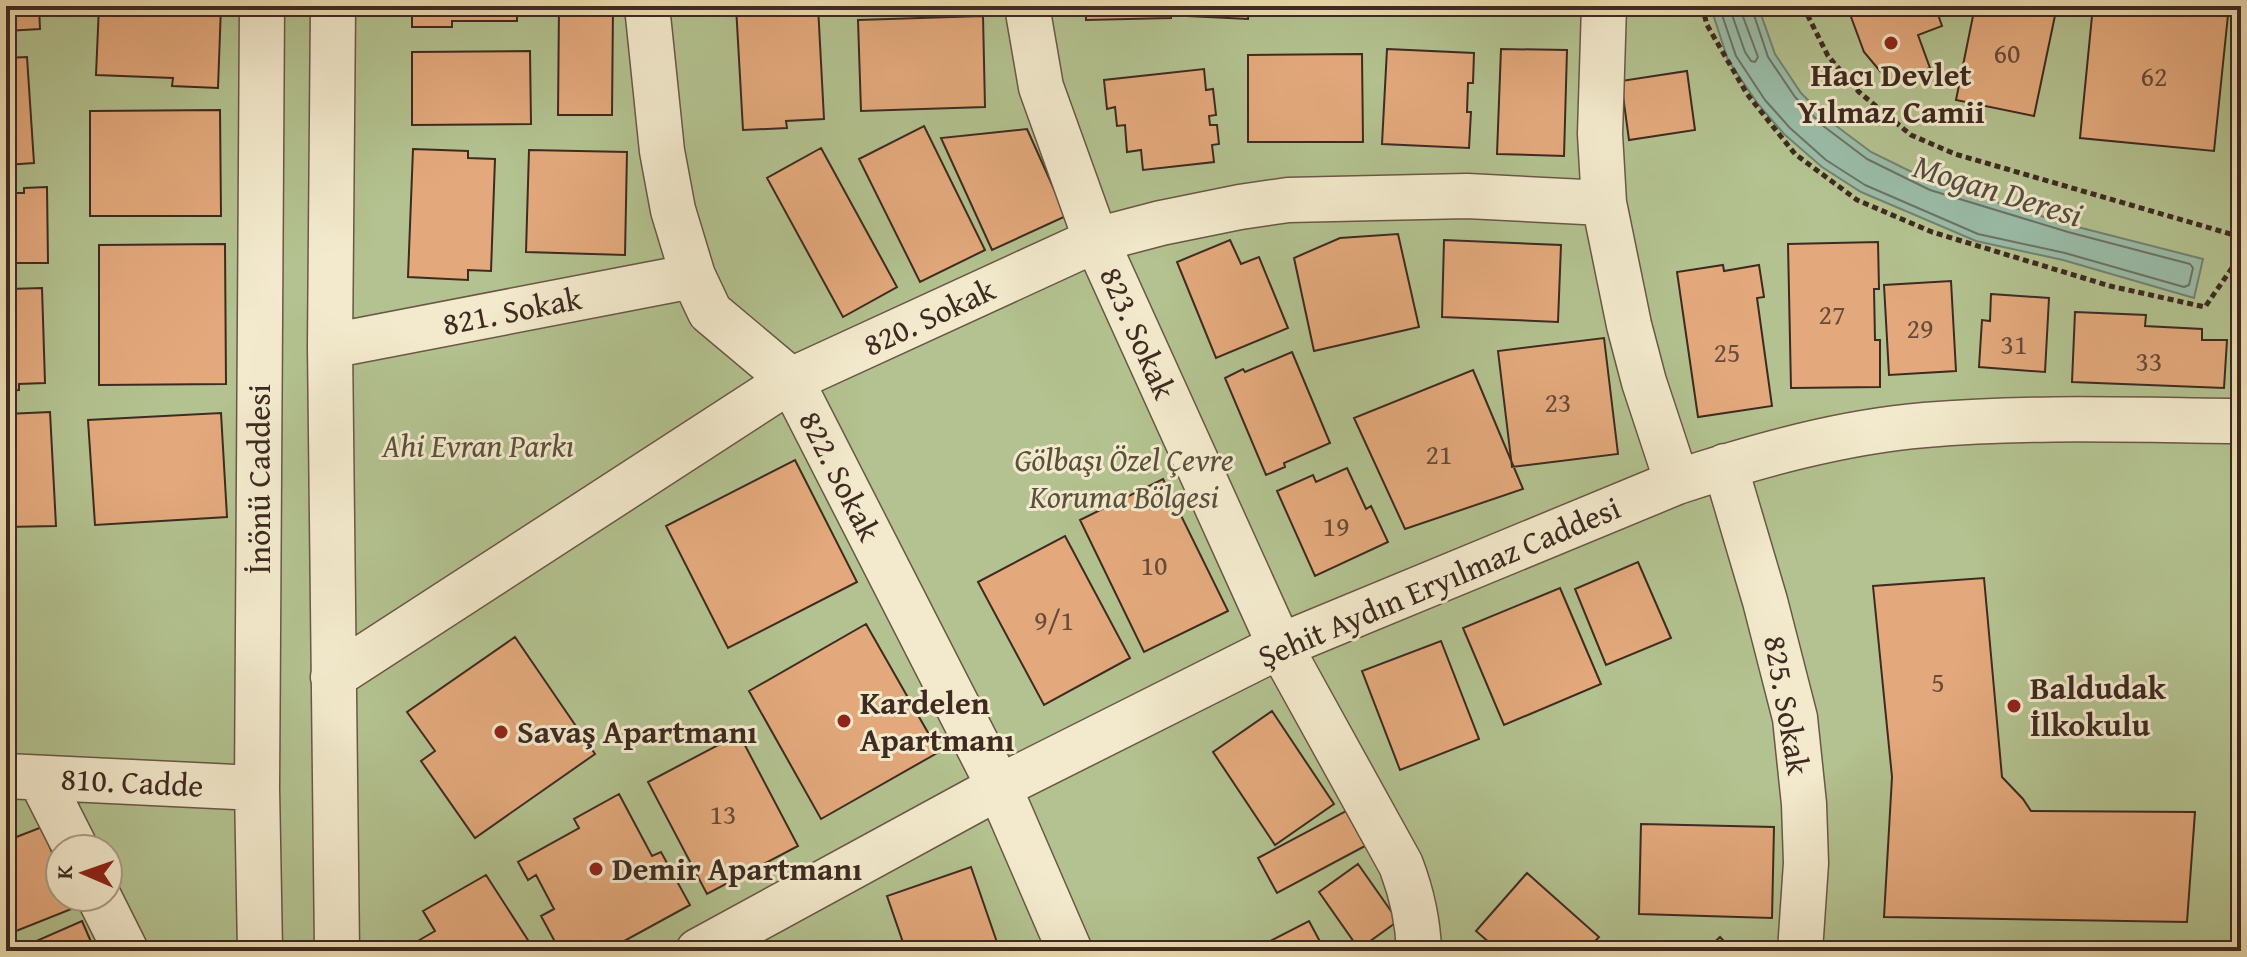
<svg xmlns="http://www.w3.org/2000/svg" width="2247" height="957" viewBox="0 0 2247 957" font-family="'Gentium Book Plus',serif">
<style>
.green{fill:#b3c290;stroke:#787658;stroke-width:2;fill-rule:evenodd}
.water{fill:#9abca8;stroke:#758272;stroke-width:2}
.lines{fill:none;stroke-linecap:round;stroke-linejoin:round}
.shore{stroke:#6c7364;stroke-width:2}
.building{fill:#e3a97c;stroke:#3e2a21;stroke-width:2}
.minor-casing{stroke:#6a5745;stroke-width:47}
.path{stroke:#3e2a21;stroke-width:5;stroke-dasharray:6 4;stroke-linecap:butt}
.minor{stroke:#f3eacd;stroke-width:44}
.poi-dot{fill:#8f2418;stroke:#f3eacd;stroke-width:3}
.labels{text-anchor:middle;stroke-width:6;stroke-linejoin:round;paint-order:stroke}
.number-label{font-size:28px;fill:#674a38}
.poi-label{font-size:32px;font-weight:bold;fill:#3e2a21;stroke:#f3eacd;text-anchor:start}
.street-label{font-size:32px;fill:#3e2a21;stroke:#f3eacd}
.park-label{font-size:32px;font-style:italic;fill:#5b503d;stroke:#f3eacd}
.water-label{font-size:34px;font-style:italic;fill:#554e43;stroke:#f3eacd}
</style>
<rect width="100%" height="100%" fill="#eddeb2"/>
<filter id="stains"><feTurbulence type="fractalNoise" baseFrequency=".0025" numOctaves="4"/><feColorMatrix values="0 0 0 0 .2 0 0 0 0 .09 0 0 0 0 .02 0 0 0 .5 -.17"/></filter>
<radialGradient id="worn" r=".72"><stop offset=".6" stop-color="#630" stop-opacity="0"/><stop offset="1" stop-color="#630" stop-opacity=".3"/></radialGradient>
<path class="green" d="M6,6H2241V951H6ZM60,849H108V897H60Z"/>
<path class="water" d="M1719,6H1758L1775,54L1801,93L1827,119L1871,152L1932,182L2070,225L2203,259L2194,298L2063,260L1976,241L1861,192L1822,167L1784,134L1758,104L1728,60L1711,8Z"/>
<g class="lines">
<path class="shore" d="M1719,6L1736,56L1765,100L1790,128L1826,160L1865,185L1978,234L2065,253L2184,287L2189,285L2193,268L2190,264L2068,232L1930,190L1867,159L1822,125L1795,97L1768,57L1751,6
M1729,6L1745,52L1751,61L1755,62L1758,57L1742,14L1741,6"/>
</g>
<path class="building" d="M6,6H39L40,29L6,31Z
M99,6H221L218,88L172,86L173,78L96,75Z
M412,6H517V21H452V27H412Z
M559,6H613L612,115H558Z
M736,6H818L824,119L786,121L787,128L743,130Z
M1086,6H1171V18L1086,20Z
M1188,6H1249L1248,19L1188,16Z
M1404,6H1487V12Z
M1847,6H1935L1942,26L1918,35L1930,68L1890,83L1864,52Z
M1975,6H2057L2034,116L1956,100Z
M2093,6H2138L2228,15L2214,151L2080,138Z
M983,16L985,107L861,111L858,20Z
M1387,49L1474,53L1473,83H1468L1467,112H1471L1469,148L1382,144Z
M1501,49L1567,50L1564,156L1497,154Z
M530,51L531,124L412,125V52Z
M1362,54L1363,142H1248V55Z
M27,57L34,163L6,165V58Z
M1204,69L1206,90L1213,89L1216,115L1209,116L1210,125H1217L1219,144L1212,145L1214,162L1143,170L1141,150L1127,152L1125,125L1117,126L1115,107L1107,109L1104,80Z
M1687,71L1695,130L1629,140L1621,81Z
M220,110L221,216H90V111Z
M924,126L985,250L920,282L859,159Z
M1027,129L1066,216L992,250L941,138Z
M821,148L897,287L843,317L767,178Z
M413,149L468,151V158L495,159L491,271L468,270V280L408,277Z
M529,150L627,152L625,255L526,252Z
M47,187L48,263H6V193H24V188Z
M1398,234L1419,327L1314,351L1294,258L1340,238Z
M1230,240L1241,264L1259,257L1288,328L1216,358L1177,262Z
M1444,240L1561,245L1558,322L1442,317Z
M1878,242L1879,289H1874L1875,340H1880V387L1791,388L1788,244Z
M225,244L226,384L99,385V245Z
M1723,265L1724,271L1759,265L1764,297L1757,298L1772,406L1698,417L1677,272Z
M1951,281L1956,371L1889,375L1884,285Z
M6,282H9V289L42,288L45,383L19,384V390L6,391Z
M1991,294L2049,298L2045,372L1979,367L1982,320L1990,321Z
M2075,312L2146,315L2145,326L2202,329V340H2227L2224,388L2072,382Z
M1604,338L1618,454L1512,467L1498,351Z
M1292,352L1330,443L1284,463L1285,467L1266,475L1225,378L1243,369L1245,372Z
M1473,370L1523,489L1405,529L1354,418Z
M50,412L56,526L6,527V414Z
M221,413L227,517L95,525L88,420Z
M795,460L857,582L728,648L666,526Z
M1347,468L1366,509L1371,506L1388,542L1315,576L1277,491L1313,475L1316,482Z
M1163,479L1228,611L1144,652L1080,520Z
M1065,536L1130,658L1044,705L978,582Z
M1638,562L1671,638L1606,665L1575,589Z
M1984,578L2002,777L2023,799L2031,811L2195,812L2187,922L1884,917L1892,777L1873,586Z
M1560,588L1601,684L1504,725L1463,628Z
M866,624L939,752L821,819L749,691Z
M515,637L595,754L475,838L421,761L435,751L407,712Z
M1441,641L1479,739L1400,770L1362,671Z
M1272,711L1334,804L1275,845L1213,752Z
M739,734L798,846L707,894L648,782Z
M619,794L652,856L661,852L690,905L606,951H560L541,916L554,909L536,875L528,880L518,862L579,828L574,819Z
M1346,811L1365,846L1277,893L1258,858Z
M1641,824L1774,827L1772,918L1639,914Z
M42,827L60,873V897H70L74,908L6,935V841Z
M1358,864L1398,921L1359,949L1319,892Z
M971,867L1000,951H906L887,896Z
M1527,873L1599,937L1586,951H1499L1476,931Z
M486,875L535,951H421L416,942L435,931L423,911Z
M82,921L95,951H37L34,942Z
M1309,921L1325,951H1251Z
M1720,937L1733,951H1705Z"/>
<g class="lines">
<g class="minor-casing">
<path id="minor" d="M333,6L330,346L337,951
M647,6L662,151L673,210L693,276L710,312L791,380L999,787L1070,951
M1027,6L1041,87L1096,240L1280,646L1401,865C1412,894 1418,920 1419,951
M1604,6L1600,134L1604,203L1629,325L1644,382L1677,482
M330,346L693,276
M1725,466L1765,601L1795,718L1804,804L1806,863L1800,951
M333,677L791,380L1096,240L1161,223L1240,207L1288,200L1467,196L1604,203
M6,776L257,788
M40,778L76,849
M99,897L126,951
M260,951L257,788L262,6
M698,951L999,787L1280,646L1677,482C1756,456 1841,432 1925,425C2030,416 2136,420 2241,421"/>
</g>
<path class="path" d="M1702,6L1707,25L1747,94L1795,154L1857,200L1932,232L2110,286L2205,307L2241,255
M1803,6L1828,56L1859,92L1911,135L1955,154L2241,237"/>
<use href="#minor" class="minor"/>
</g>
<g class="poi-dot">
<circle cx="1891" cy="43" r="8"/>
<circle cx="2014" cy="706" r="8"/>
<circle cx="844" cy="721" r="8"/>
<circle cx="501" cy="732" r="8"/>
<circle cx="596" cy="869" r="8"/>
</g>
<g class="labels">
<g class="number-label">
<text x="2007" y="63">60</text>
<text x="2154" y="86">62</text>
<text x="1832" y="324">27</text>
<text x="1920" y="338">29</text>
<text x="2014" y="354">31</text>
<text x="1727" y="362">25</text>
<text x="2149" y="371">33</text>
<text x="1558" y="412">23</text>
<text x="1439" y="464">21</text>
<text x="1336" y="536">19</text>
<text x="1154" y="575">10</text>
<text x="1054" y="630">9/1</text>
<text x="1938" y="692">5</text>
<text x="723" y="824">13</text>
</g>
<g class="poi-label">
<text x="1891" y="86" text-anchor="middle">Hacı Devlet<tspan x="1891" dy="37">Yılmaz Camii</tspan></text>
<text x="2030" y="699">Baldudak<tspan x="2030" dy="37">İlkokulu</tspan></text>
<text x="860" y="714">Kardelen<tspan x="860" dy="37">Apartmanı</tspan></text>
<text x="517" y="743">Savaş Apartmanı</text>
<text x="612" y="880">Demir Apartmanı</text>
</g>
<g class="street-label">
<text transform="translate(512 311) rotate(-11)" y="11">821. Sokak</text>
<text transform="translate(929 317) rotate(-25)" y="11">820. Sokak</text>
<text transform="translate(1138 333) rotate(66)" y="11">823. Sokak</text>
<text transform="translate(840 476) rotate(63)" y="11">822. Sokak</text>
<text transform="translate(259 479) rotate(-90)" y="11">İnönü Caddesi</text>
<text transform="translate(1439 582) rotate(-23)" y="11">Şehit Aydın Eryılmaz Caddesi</text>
<text transform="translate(1787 705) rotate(80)" y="11">825. Sokak</text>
<text transform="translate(132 782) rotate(3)" y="11">810. Cadde</text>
</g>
<g class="park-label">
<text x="478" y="457">Ahi Evran Parkı</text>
<text x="1124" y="471">Gölbaşı Özel Çevre<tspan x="1124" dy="37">Koruma Bölgesi</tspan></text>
</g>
<g class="water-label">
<text transform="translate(1998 190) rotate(17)" y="12">Mogan Deresi</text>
</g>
</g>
<rect width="2247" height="957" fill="none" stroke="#eddeb2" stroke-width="32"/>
<rect x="8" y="8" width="2231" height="941" fill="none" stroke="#3e2a21" stroke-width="4"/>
<rect x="16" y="16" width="2215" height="925" fill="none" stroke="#3e2a21" stroke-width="2"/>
<g transform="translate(84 873) rotate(272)"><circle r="38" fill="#f3eacd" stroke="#ab9d88" stroke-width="2"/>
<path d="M0-6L14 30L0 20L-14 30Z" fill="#8f2418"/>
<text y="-12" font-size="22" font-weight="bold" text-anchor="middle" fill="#3e2a21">K</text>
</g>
<rect width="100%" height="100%" filter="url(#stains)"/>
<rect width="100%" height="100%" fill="url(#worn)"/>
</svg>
